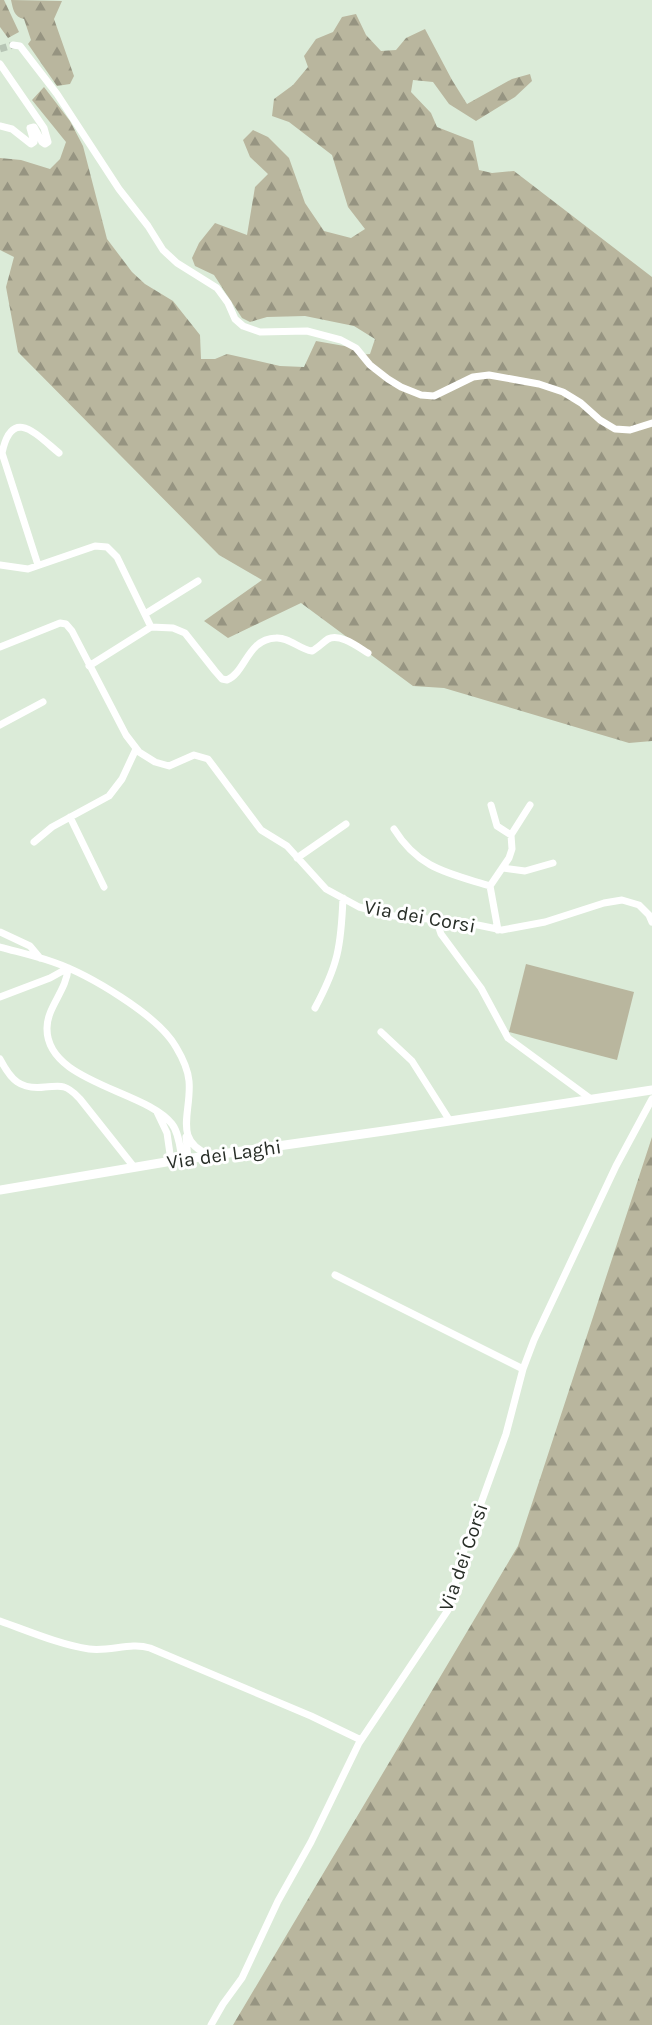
<svg xmlns="http://www.w3.org/2000/svg" width="652" height="2025" viewBox="0 0 652 2025" font-family="Karla,sans-serif">
<style>
.forest{fill:url(#forest-firs)}
.garden{fill:#b9b69e}
.lines{fill:none;stroke-linecap:round;stroke-linejoin:round}
.minor-tunnel{stroke:#b7c5b5;stroke-width:7;stroke-dasharray:7 3.5;stroke-linecap:butt}
.minor{stroke:#fff;stroke-width:7}
.secondary{stroke:#fff;stroke-width:9}
.labels{text-anchor:middle;stroke-width:6;stroke-linejoin:round;paint-order:stroke}
.street-label{font-size:20px;fill:#282e27;stroke:#fff}
</style>
<defs>
<pattern id="forest-firs" width="22" height="20" patternUnits="userSpaceOnUse" patternTransform="scale(1.5)"><rect width="22" height="20" fill="#b9b69e"/><path d="M5 1l3.5 6h-7zM16 11l3.5 6h-7z" fill="#969481"/></pattern>
</defs>
<rect width="100%" height="100%" fill="#dbebd8"/>
<path class="forest" d="M0,0H4L19,32L8,38L0,27Z
M11,0L62,1L54,19L74,76L70,84L57,86L28,44L31,40L24,19C14,17 13,9 11,0Z
M356,14L366,35L381,51L396,50L406,38L425,29L452,80L467,104L512,79L530,74L532,81L515,97L476,121L449,104L433,82L413,80L411,92L431,113L437,127L473,141L479,170L492,173L514,171L652,277V741L629,743L444,688L413,686L301,603L228,638L204,621L262,580L219,555L18,352L6,287L14,257L0,250V158L21,160L50,169L60,159L66,142L32,100L44,87L70,121L83,146L107,239L132,272L145,284L173,301L200,335L201,359H215L227,354L280,366L304,367L316,341L350,347L359,355L370,354L375,339L354,326L305,316L267,317L250,322L242,318L214,275L195,266L192,258L199,243L215,223L247,235L255,187L268,174L250,157L243,140L253,130L268,137L289,158L305,203L324,231L351,238L365,229L348,207L332,155L289,122L272,116L274,99L293,85L308,67L304,56L316,39L333,32L342,17Z
M652,1137V2025H233L518,1546Z"/>
<path class="garden" d="M526,964L634,992L617,1060L509,1032Z"/>
<g class="lines">
<path class="minor-tunnel" d="M0,49L13,45"/>
<path class="minor" d="M13,45L20,46L57,94L119,189L148,226L163,250L177,263L217,288L228,303L235,319L243,326L260,332L307,331L341,340L356,348L370,365L388,379L401,387L421,395L434,396L473,377L489,375L539,384L563,392L581,403L600,420L615,429L630,430L652,423
M0,64L44,128L48,142L45,144L42,142L34,127L30,128L34,142L31,144L12,129L0,126
M0,565L28,569L95,546L107,547L117,557L151,627
M38,565L2,453C12,406 36,434 59,453
M145,614L198,581
M0,647L60,623L66,624L72,631L126,735L139,752L155,762L169,766L194,755L208,759L261,830L287,846L326,889L359,907L394,916L463,922L502,930L545,922L604,903L622,900L639,905L649,915L652,922
M89,666L151,627L173,628L185,633L215,671L222,679L227,680C246,672 247,639 276,638C289,637 299,649 312,651C318,648 322,643 328,639C340,633 358,647 368,653
M0,725L43,702
M491,805L497,826L511,835
M70,817L104,887
M394,829C419,869 448,873 490,886
M34,842L52,827L109,796L122,779L136,749
M297,858L346,824
M503,868L525,871L553,863
M490,886L509,858L512,849L511,835L530,805
M490,886L498,930
M436,919L441,934L481,988L508,1038L591,1099
M0,932L30,946L40,958
M0,947C18,952 36,956 53,962C88,974 158,1015 176,1047C182,1057 188,1069 189,1081C192,1112 172,1141 210,1155
M68,968C67,990 47,1007 47,1028C46,1083 146,1090 172,1124C179,1133 180,1148 182,1159
M0,997L50,978L68,968
M315,1008C338,965 341,947 343,898
M381,1032L412,1061L450,1121
M0,1059C11,1080 20,1090 45,1087C52,1087 58,1085 64,1087C71,1089 75,1094 80,1099L134,1167
M157,1112L167,1133L171,1161
M186,1137L188,1158
M335,1275L523,1369
M0,1621C28,1631 61,1645 89,1649C110,1652 130,1642 150,1648L311,1716L361,1740
M211,2025L223,2004L242,1978L278,1901L311,1842L359,1743L448,1610L463,1553L506,1434L523,1369L534,1340L616,1166L652,1099"/>
<path class="secondary" d="M0,1190L172,1161L391,1130L652,1090"/>
</g>
<g class="labels">
<g class="street-label">
<text transform="translate(420 916) rotate(10)" y="7">Via dei Corsi</text>
<text transform="translate(224 1154) rotate(-8)" y="7">Via dei Laghi</text>
<text transform="translate(463 1557) rotate(-71)" y="7">Via dei Corsi</text>
</g>
</g>
</svg>
